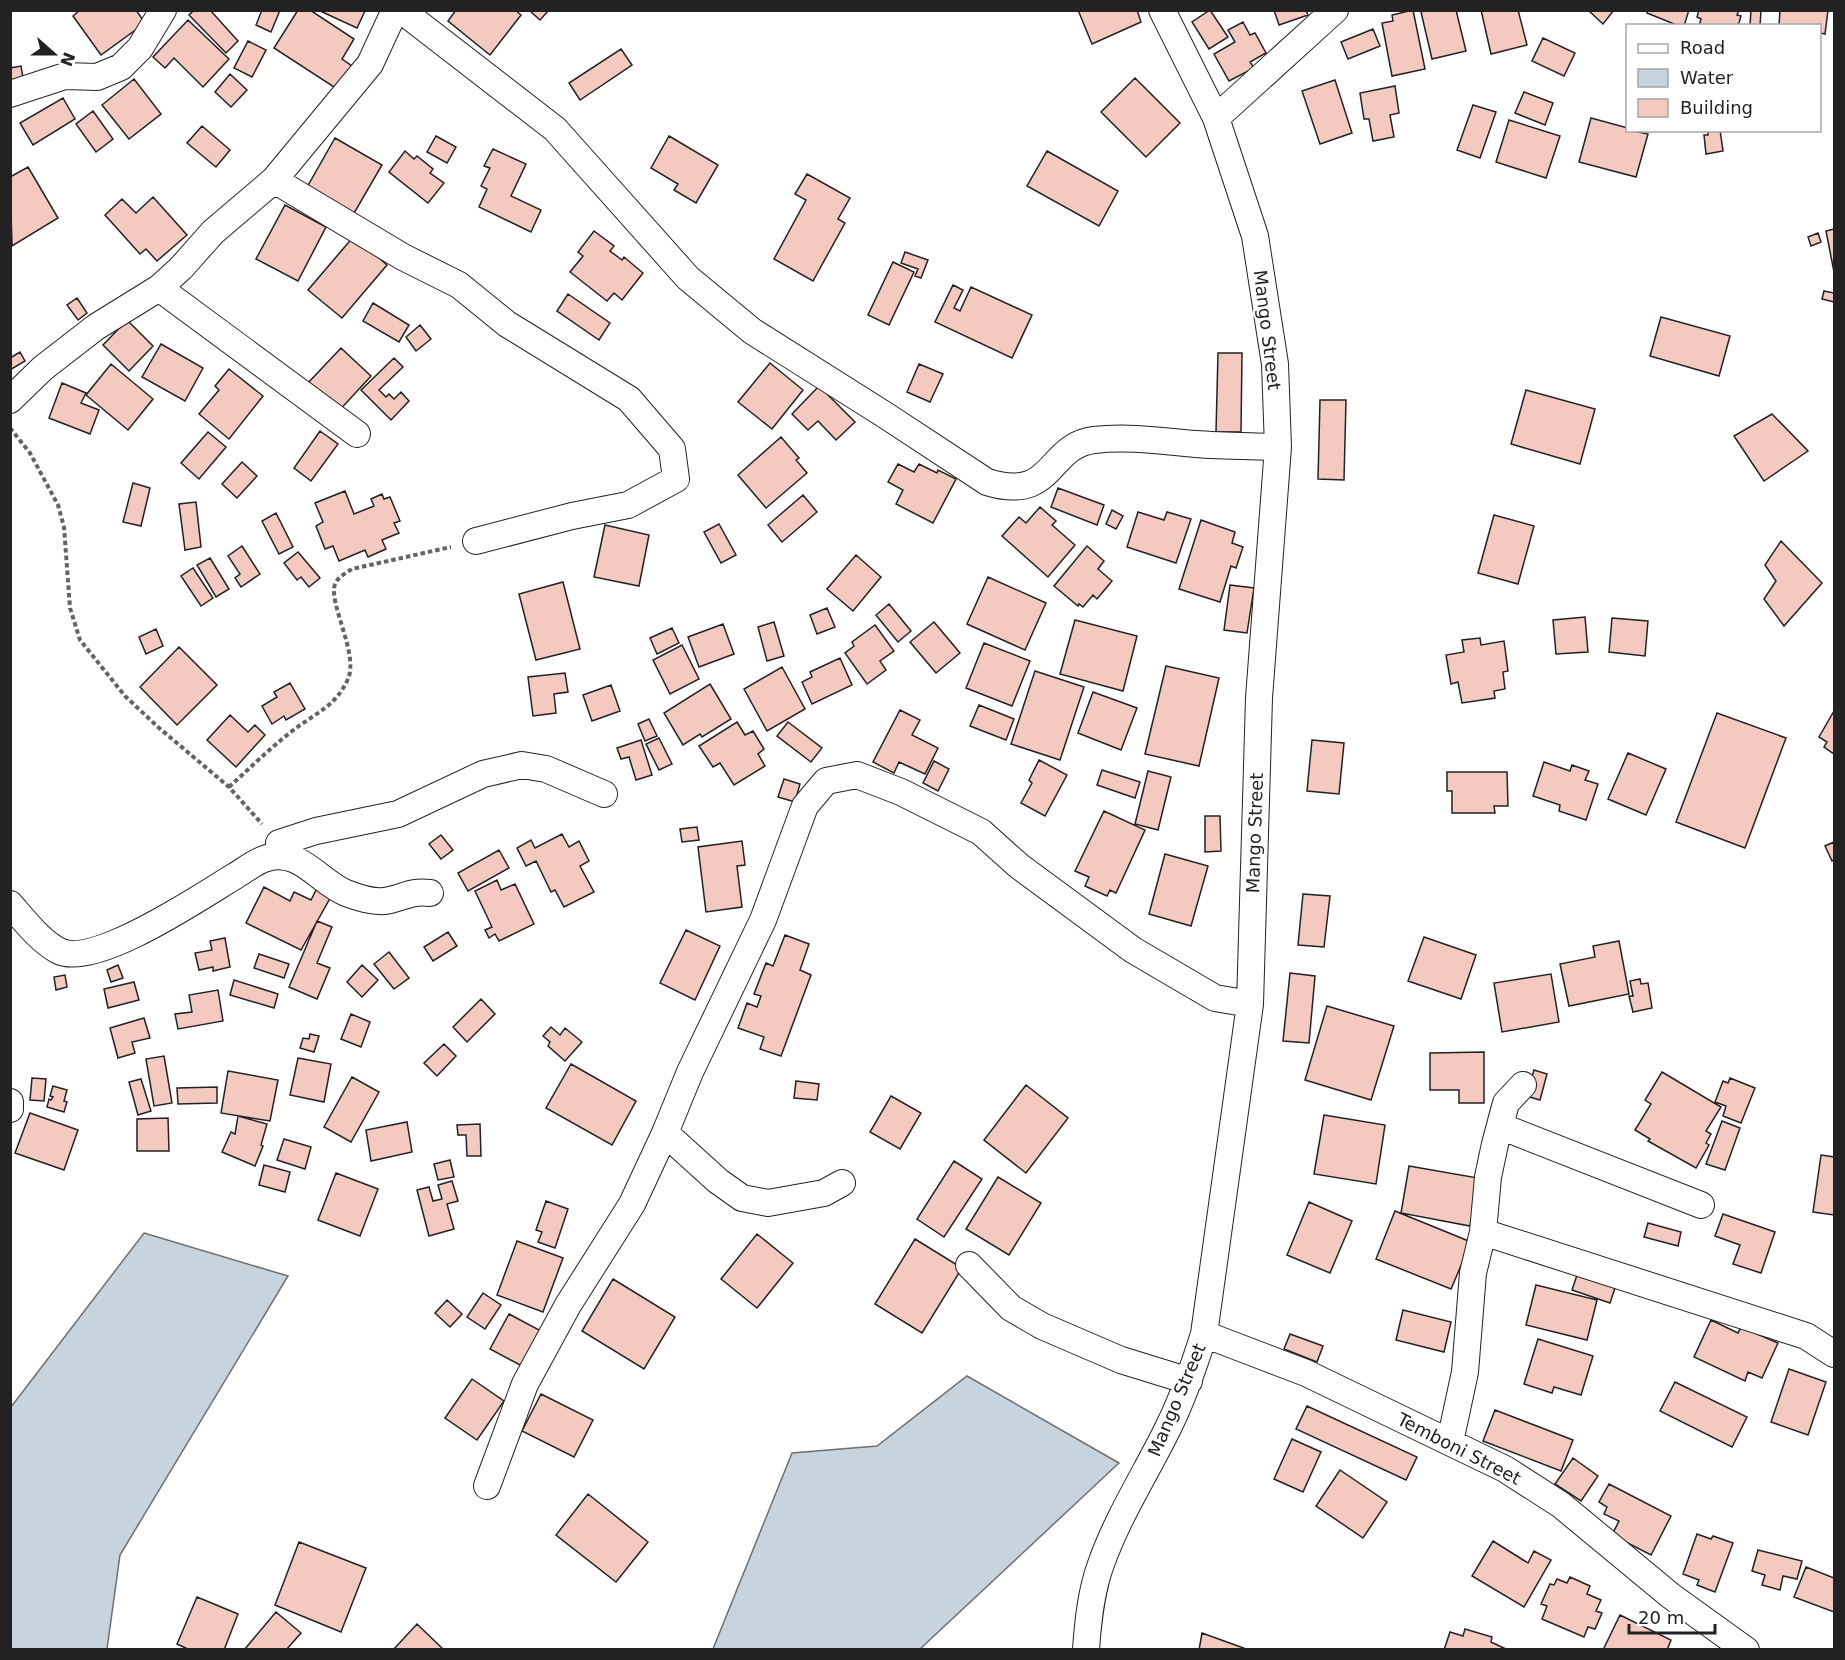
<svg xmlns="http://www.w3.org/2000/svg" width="1845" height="1660" viewBox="0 0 1845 1660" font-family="'DejaVu Sans',sans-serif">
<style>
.water{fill:#c7d3dd;stroke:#6f6f6f;stroke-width:1.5}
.building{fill:#f3c9c0;stroke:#222;stroke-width:1.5}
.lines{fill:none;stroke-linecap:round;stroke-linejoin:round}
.street-casing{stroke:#222;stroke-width:28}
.path{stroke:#646464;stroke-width:4;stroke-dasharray:4.5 3;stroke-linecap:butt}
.street{stroke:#fff;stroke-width:26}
.labels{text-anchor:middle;stroke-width:4.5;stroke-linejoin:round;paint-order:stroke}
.street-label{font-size:18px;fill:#222;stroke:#fff}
</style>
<rect width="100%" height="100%" fill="#fff"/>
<path class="water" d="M144,1233L288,1276L120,1555L107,1649H11V1407Z
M967,1376L1119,1463L920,1649H713L792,1453L877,1446Z"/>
<path class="building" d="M80,10H136L145,23L101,55L73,16Z
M194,10H210L238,41L226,53L189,15Z
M262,10H280L271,32L256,25Z
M298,10H310L354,39L342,59L352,66L337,89L274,48Z
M318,10H364L365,11L357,28Z
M456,10H515L521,15L490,55L448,21Z
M529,10H549L540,20Z
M1078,10H1137L1141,22L1092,44Z
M1210,10L1228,37L1209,49L1192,22Z
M1274,10H1306L1308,15L1279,25Z
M1413,10L1425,69L1392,76L1382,23L1393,21L1392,15Z
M1427,10H1456L1466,51L1432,59L1421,12Z
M1481,10H1518L1527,45L1491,54Z
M1588,10H1614L1603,24Z
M1648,10H1689L1684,26H1679L1647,13Z
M1699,10H1739L1737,15L1741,16L1738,26H1699L1701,19L1697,17Z
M1751,10H1761L1760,26L1750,25Z
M1780,10H1828L1825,34L1820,33V26H1779Z
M188,20L229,59L203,87L174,58L165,68L153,57Z
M1243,22L1250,35L1255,33L1266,53L1250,62L1254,68L1229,81L1214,54L1235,42L1228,30Z
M1373,29L1380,46L1348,59L1341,42Z
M1543,38L1575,53L1564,76L1532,61Z
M248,41L266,50L252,77L234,68Z
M621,49L632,65L580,100L569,83Z
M21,66L24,84L10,87V68Z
M230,74L247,90L231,107L215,92Z
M1135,78L1180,123L1146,157L1101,112Z
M134,79L161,114L129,139L102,105Z
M1335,80L1352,133L1320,144L1302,91Z
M1395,86L1399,113L1390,115L1394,137L1373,141L1369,119H1364L1360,93Z
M1524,92L1553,103L1545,125L1515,113Z
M63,98L75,119L33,145L20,123Z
M1473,105L1496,112L1480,158L1457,150Z
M93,111L113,139L96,152L76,124Z
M1591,118L1628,128V130L1648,134L1636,177L1579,162Z
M1509,120L1560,136L1546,178L1496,162Z
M202,126L230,150L216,167L187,143Z
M1708,130H1720L1723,151L1706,154L1704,135H1708Z
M436,136L456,147L447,163L427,152Z
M669,136L718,165L696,203L674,190L678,184L651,168Z
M335,138L382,165L353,215L306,189Z
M493,149L526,164L511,196L541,210L531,232L479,207L487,189L481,186L490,168L484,166Z
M405,151L414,159L417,156L433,169L430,173L444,183L428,203L389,172Z
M1047,151L1118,191L1099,226L1027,186Z
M28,167L58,218L12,246L10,177Z
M807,174L850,198L838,219L845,223L813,281L774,259L806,200L795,194Z
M153,197L187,235L157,261L146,249L140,254L105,215L122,199L136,213Z
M285,205L326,227L298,281L256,259Z
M1834,229V272L1826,231Z
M594,231L614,246L610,251L622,260L624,257L643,273L622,300L614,293L607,301L570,272L583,256L578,252Z
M1818,233L1821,242L1811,246L1808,237Z
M354,236L387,265L342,318L308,290Z
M905,252L928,260L921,278L915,276L918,269L901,263Z
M893,262L914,272L889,325L868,315Z
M953,285L963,290L954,308L960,311L971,287L1032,315L1012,358L935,322Z
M1824,291L1834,293V302L1822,299Z
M568,294L610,323L599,340L557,311Z
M77,298L87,313L78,320L67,305Z
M373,303L409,325L399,342L363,321Z
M1661,317L1730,336L1719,376L1650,356Z
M127,320L153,346L129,371L103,345Z
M420,325L431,339L416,351L406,337Z
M161,344L203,368L185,401L142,377Z
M341,348L371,376L337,413L307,384Z
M20,352L25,361L10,370V358Z
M1218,353H1242L1241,432H1216Z
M394,358L403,367L379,390L386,397L389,394L394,399L401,392L409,401L391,420L361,390Z
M770,363L803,390L772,429L738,402Z
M111,364L153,399L128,430L86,395Z
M919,364L943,374L930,402L907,392Z
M229,369L263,396L229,439L199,414L219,390L215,386Z
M62,383L86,393L81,403L99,410L90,434L49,418Z
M819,386L855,422L836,440L818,421L808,430L792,414Z
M1526,390L1595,409L1580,464L1511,444Z
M1320,400H1346L1344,480L1318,479Z
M1772,414L1808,451L1764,481L1734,436Z
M320,431L338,444L311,481L294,468Z
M208,432L226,447L199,479L181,463Z
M781,437L799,458L796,460L807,473L766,508L738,475Z
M242,462L257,476L237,498L222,484Z
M898,464L914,472L919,464L937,473L938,470L956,479L933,523L896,504L903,490L888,482Z
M133,483L150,488L141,526L123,522Z
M1058,488L1104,505L1097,525L1051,507Z
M345,491L354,514L374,506L371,499L382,494L384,499L390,497L400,521L394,523L399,533L382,540L386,549L368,557L365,550L339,561L333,546L325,549L316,526L323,522L315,503Z
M803,495L817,512L782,542L768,525Z
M196,502L201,547L185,550L179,504Z
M1040,507L1056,521L1052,525L1075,545L1048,577L1002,536L1019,517L1026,523Z
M1112,510L1123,516L1116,529L1106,524Z
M1138,512L1164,520L1167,512L1191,519L1176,563L1127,547Z
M276,513L293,547L279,554L262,521Z
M1494,515L1534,526L1518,584L1478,573Z
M1201,520L1235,532L1232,543L1243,547L1236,568L1231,566L1220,602L1179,589Z
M719,524L736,555L721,563L704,532Z
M605,525L649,535L639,586L594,577Z
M1781,541L1822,583L1784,626L1764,599L1776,581L1765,565Z
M242,546L260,574L241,587L235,578L240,574L228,556Z
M1087,546L1104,561L1098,569L1112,581L1097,599L1093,595L1083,607L1079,604L1078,606L1054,586Z
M298,552L320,578L309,587L301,577L297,580L284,563Z
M856,555L881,577L853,611L827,589Z
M210,558L229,589L216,597L197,565Z
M193,568L213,598L201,606L181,576Z
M988,577L1046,603L1025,650L967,624Z
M563,582L580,649L536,660L519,594Z
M1230,585L1254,588L1247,633L1224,630Z
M889,604L911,631L898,642L876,615Z
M827,608L835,627L817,634L810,615Z
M1585,617L1588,652L1556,654L1553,620Z
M1612,618L1648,621L1645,656L1609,652Z
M1075,620L1137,636L1123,691L1060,674Z
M774,622L784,656L767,661L758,627Z
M934,622L960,653L936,673L910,642Z
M723,624L734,654L699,667L688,637Z
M875,625L894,651L880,661L886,670L867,684L845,653L854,646L852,642Z
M672,628L679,643L657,654L650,638Z
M156,629L163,646L146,654L139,637Z
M1480,638L1481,645L1504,641L1508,671L1503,672L1505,689L1494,691L1495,698L1462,703L1458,682L1451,684L1446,655L1464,652L1462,640Z
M984,643L1030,661L1012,706L966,688Z
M682,645L699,679L670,694L653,660Z
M179,647L217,685L177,725L140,687Z
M840,658L852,685L812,704L802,682L812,677L810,672Z
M1166,666L1219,678L1199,766L1145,754Z
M782,667L805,709L767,731L744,689Z
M1035,671L1084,687L1060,760L1011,744Z
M565,673L568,692L554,694L556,713L533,716L528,677Z
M290,683L305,709L286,720L284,716L272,724L262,706L277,697L274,692Z
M710,684L731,719L702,737L700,734L683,745L664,713Z
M611,685L620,711L592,721L583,695Z
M1093,692L1137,708L1121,750L1078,733Z
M979,705L1014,719L1006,740L970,726Z
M900,710L920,720L912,735L938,748L925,774L899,762L894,773L873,762Z
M1834,711V754L1824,747L1827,742L1819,737Z
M1717,713L1786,738L1745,848L1676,822Z
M230,715L248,732L255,725L265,735L236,767L207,740Z
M649,719L657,736L645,741L638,724Z
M737,722L745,735L753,731L764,749L758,754L765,766L734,785L720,763L713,767L699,746Z
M788,722L822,748L811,762L777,736Z
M659,738L672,764L659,770L646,744Z
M641,740L652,775L636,780L629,757L621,759L617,748Z
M1312,740L1344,743L1339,794L1307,791Z
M1628,753L1666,769L1646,815L1608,799Z
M1039,760L1067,775L1045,816L1021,803L1032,783L1029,780Z
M934,761L949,769L938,791L923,783Z
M1544,762L1570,771L1572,765L1589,771L1585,780L1598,784L1586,820L1559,811L1560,805L1533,796Z
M1102,770L1140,782L1135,798L1097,785Z
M1148,771L1171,777L1158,830L1135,824Z
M1447,772H1507L1508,806H1494L1495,813H1452V791H1447Z
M784,779L800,784L795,802L778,797Z
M1104,811L1145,830L1116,893L1110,890L1107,896L1085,886L1089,877L1075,871Z
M1205,816H1220L1221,851L1205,852Z
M697,827L699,840L682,842L680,829Z
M562,834L569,847L579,841L589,861L580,866L594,892L564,907L555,890L551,892L536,861L526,866L517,848L531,840L535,848Z
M441,835L453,850L441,859L429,844Z
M742,841L745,865L737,866L742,907L706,912L698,847Z
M1834,842V860L1832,861L1825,846Z
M499,850L509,868L468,891L458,873Z
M1165,854L1208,866L1191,926L1149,914Z
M497,880L501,890L515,884L534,924L499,941L495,934L489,938L485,930L492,927L475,891Z
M319,884L333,893L301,950L246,923L264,887L290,901L294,892L311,900Z
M1303,894L1330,896L1324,947L1298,945Z
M317,921L332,927L317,963L330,968L317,999L289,987Z
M686,930L720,946L695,1000L660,983Z
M448,932L457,946L433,961L424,947Z
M785,935L809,944L800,970L811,975L781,1056L760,1049L764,1037L738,1028L747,1003L757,1007L761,996L754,994L766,963L773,966Z
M1424,937L1476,955L1461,999L1408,981Z
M225,938L230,967L213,971V967L199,970L195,953L212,950L210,941Z
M1619,941L1629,994L1569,1006L1560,964L1595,957L1593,946Z
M389,952L409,978L394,989L374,964Z
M259,954L289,964L284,978L254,968Z
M118,965L123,978L111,982L107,970Z
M362,965L378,980L362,997L347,982Z
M1290,973L1315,976L1309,1043L1283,1041Z
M1551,974L1559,1022L1502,1032L1494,983Z
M65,975L67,987L56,990L54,977Z
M1640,979L1641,984L1648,983L1652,1008L1633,1012L1629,996H1633L1630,981Z
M234,980L278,994L274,1008L230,995Z
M134,982L139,1000L108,1008L104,989Z
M218,990L223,1021L178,1029L175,1014L192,1012L189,995Z
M481,999L495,1014L467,1042L453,1027Z
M1327,1006L1394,1026L1371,1100L1305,1080Z
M351,1014L370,1022L361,1047L341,1039Z
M144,1018L150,1038L132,1042L135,1053L118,1058L110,1028Z
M551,1027L560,1035L565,1028L582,1042L565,1061L548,1046L550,1042L543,1036Z
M310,1034L319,1036L314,1052L300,1048L303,1038L309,1039Z
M444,1044L456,1056L437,1076L424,1063Z
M1484,1052V1103H1459V1090H1430V1053Z
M164,1056L172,1103L154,1106L146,1059Z
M298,1058L331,1064L324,1102L290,1095Z
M571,1064L636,1101L612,1145L546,1108Z
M1534,1070L1547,1074L1540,1100L1526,1096Z
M228,1071L278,1080L270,1121L221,1113Z
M1662,1072L1721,1107L1706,1131L1711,1134L1706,1143L1709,1145L1696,1168L1648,1141L1650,1139L1635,1130L1651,1104L1645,1100Z
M352,1077L379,1092L351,1142L324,1127Z
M32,1078L46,1079L44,1101L30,1100Z
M1730,1078L1755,1088L1741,1123L1723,1116L1726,1106L1715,1102L1723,1081L1728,1083Z
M141,1079L151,1111L138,1115L129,1082Z
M796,1081L819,1084L817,1100L794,1098Z
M1026,1085L1068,1118L1026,1173L984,1140Z
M53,1086L67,1090L64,1101L67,1102L64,1112L47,1107L49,1099L51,1100L53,1097L50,1096Z
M217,1087V1103L178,1104L177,1088Z
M891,1096L921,1113L900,1149L870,1132Z
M30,1113L78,1130L64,1170L15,1153Z
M1324,1115L1385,1125L1376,1184L1314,1174Z
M238,1116L267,1124L261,1145L263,1146L255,1166L222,1152L231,1132L235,1134Z
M168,1118L169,1151H137V1119Z
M1722,1121L1740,1128L1725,1170L1706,1164Z
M407,1122L412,1152L371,1161L366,1130Z
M480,1124L481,1156H467L466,1135H458L457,1125Z
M284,1139L311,1147L305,1169L277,1160Z
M1821,1155L1834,1157V1215L1813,1212Z
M450,1160L454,1177L438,1180L434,1164Z
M954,1161L982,1179L944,1237L917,1219Z
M264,1165L290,1172L285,1192L259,1185Z
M1409,1166L1478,1178L1470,1226L1401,1213Z
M336,1173L378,1189L360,1236L318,1220Z
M998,1177L1041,1203L1009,1255L966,1229Z
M452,1181L458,1201L447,1204L454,1229L429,1236L417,1190L429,1187L433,1201L442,1199L438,1185Z
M546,1201L568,1209L555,1248L538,1242L542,1232L536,1230Z
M1309,1202L1352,1221L1330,1273L1287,1255Z
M1395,1211L1471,1242L1451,1289L1376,1259Z
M1723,1214L1775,1232L1761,1273L1733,1264L1740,1245L1715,1236Z
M1648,1223L1681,1232L1678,1246L1644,1237Z
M757,1234L793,1263L757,1308L721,1279Z
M915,1239L962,1268L922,1333L875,1304Z
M517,1241L563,1258L543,1312L497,1295Z
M1577,1275L1615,1288L1610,1303L1572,1290Z
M613,1279L675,1317L644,1369L582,1331Z
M1536,1285L1597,1300L1587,1340L1526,1325Z
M483,1293L501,1305L485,1329L467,1317Z
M447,1300L462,1314L450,1327L435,1313Z
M1403,1310L1451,1322L1444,1352L1396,1340Z
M509,1314L541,1331L522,1366L490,1349Z
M1711,1320L1738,1333L1741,1327L1778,1343L1762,1378L1748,1372L1745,1381L1694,1357Z
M1290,1334L1323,1346L1317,1362L1284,1349Z
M1538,1339L1593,1356L1581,1395L1554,1387L1552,1393L1524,1384Z
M1789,1369L1826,1382L1808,1435L1771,1422Z
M472,1379L504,1401L477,1440L445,1418Z
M1675,1382L1747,1417L1732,1447L1660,1411Z
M541,1394L593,1420L574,1457L522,1431Z
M1307,1406L1417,1457L1406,1480L1296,1429Z
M1495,1410L1573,1440L1561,1471L1483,1441Z
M1292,1439L1321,1452L1303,1492L1274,1479Z
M1573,1458L1598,1476L1581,1501L1555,1484Z
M1340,1470L1387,1502L1363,1538L1316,1506Z
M1609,1484L1671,1516L1651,1555L1612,1535L1619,1521L1604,1514L1607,1507L1599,1502Z
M588,1494L648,1542L616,1582L556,1535Z
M1697,1534L1711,1539L1713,1536L1733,1543L1715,1592L1697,1585L1699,1580L1683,1574Z
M1493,1541L1528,1563L1534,1551L1551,1560L1524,1607L1472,1576Z
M299,1542L366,1568L341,1632L275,1605Z
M1758,1550L1802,1561L1797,1579L1783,1576L1780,1590L1762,1585L1765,1575L1752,1571Z
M1806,1567L1834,1578V1612L1794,1597Z
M1570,1577L1590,1586L1587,1594L1601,1600L1596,1611L1602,1613L1595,1629L1588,1627L1584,1637L1542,1619L1547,1606L1541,1604L1550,1584L1554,1585L1557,1579L1567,1583Z
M197,1597L238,1614L224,1650H190L177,1644Z
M276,1612L301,1633L286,1650H244Z
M1620,1615L1671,1640L1667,1650H1603Z
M417,1624L444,1650H393Z
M1465,1629L1492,1637L1491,1642L1508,1650H1444L1450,1632L1463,1636Z
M1202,1633L1249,1650H1199Z"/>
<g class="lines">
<g class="street-casing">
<path id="street" d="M401,10L555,129L688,278L752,331L885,415L987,482C1055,503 1046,446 1094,440C1127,436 1162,441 1195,444C1222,446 1250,446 1278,447
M10,94L65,76L97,77L121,67L140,48L163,10
M1216,118L1335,10
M274,180L403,257L459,285L507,324L629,399L672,449L676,479L628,505L572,516L476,541
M159,288L357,434
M10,400L43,368L96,327L159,288L181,268L213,232L274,180L370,64L395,10
M279,843L316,831L398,814L483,774L522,765L546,769L604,794
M10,904C24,920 40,941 59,951C95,969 203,895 235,876C245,870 256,861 267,858C300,848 319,882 346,893C359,898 377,904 390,900C407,896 411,891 430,893
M10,1102V1109
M1500,1126L1701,1205
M665,1133L718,1181L742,1198L768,1203L824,1193L842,1183
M1483,1232L1806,1336L1834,1354
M969,1265L1011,1308L1042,1326L1121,1360L1189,1381
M1204,1334L1306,1373L1505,1469L1561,1505L1671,1596L1746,1650
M1450,1442L1465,1372L1473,1273L1483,1232L1488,1177L1495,1144L1506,1103L1523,1085
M487,1486L525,1384L568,1305L632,1204L665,1133L690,1072L763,920L805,806L826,781L857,775L901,792L981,832L1019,866L1133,950L1215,998L1250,1004
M1086,1650C1088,1621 1091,1591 1101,1564C1118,1516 1146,1473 1168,1428C1183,1398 1194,1366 1204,1334L1250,1004L1259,698L1278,447L1275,364L1255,236L1216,118L1162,10"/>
</g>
<path class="path" d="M10,428L30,453L58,505L64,527L70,608L80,640L125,696L158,727L229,787L262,824
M229,787C249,769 269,749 291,732C313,714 335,708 348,679C359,654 328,603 335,584C338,577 346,573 352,569L451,547"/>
<use href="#street" class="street"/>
</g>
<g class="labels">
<g class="street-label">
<text transform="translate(1267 330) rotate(83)" y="6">Mango Street</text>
<text transform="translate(1255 833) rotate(-88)" y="6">Mango Street</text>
<text transform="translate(1177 1400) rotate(-67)" y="6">Mango Street</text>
<text transform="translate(1459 1449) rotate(27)" y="6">Temboni Street</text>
</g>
</g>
<rect width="1845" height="1660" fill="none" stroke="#222222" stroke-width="24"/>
<rect x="1626" y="24" width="195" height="108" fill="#ffffff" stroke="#a7a7a7" stroke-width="1.5"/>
<rect x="1638" y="44" width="30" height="9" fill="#ffffff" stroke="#a7a7a7" stroke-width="1.5"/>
<text x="1680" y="54" font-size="18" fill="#222222">Road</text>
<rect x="1638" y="69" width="30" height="18" fill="#c7d3dd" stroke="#a7a7a7" stroke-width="1.5"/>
<text x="1680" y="84" font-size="18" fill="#222222">Water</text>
<rect x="1638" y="99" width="30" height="18" fill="#f3c9c0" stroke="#a7a7a7" stroke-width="1.5"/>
<text x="1680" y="114" font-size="18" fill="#222222">Building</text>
<g transform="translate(54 54) rotate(111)" stroke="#ffffff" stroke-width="4.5" paint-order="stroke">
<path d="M0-4.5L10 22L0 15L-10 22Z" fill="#222222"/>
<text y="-9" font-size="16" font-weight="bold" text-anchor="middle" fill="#222222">N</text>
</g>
<path d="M1629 1624v9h86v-9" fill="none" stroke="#222222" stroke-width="3"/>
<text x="1638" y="1624" font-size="18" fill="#222222" stroke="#ffffff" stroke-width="4.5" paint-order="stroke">20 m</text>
</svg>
